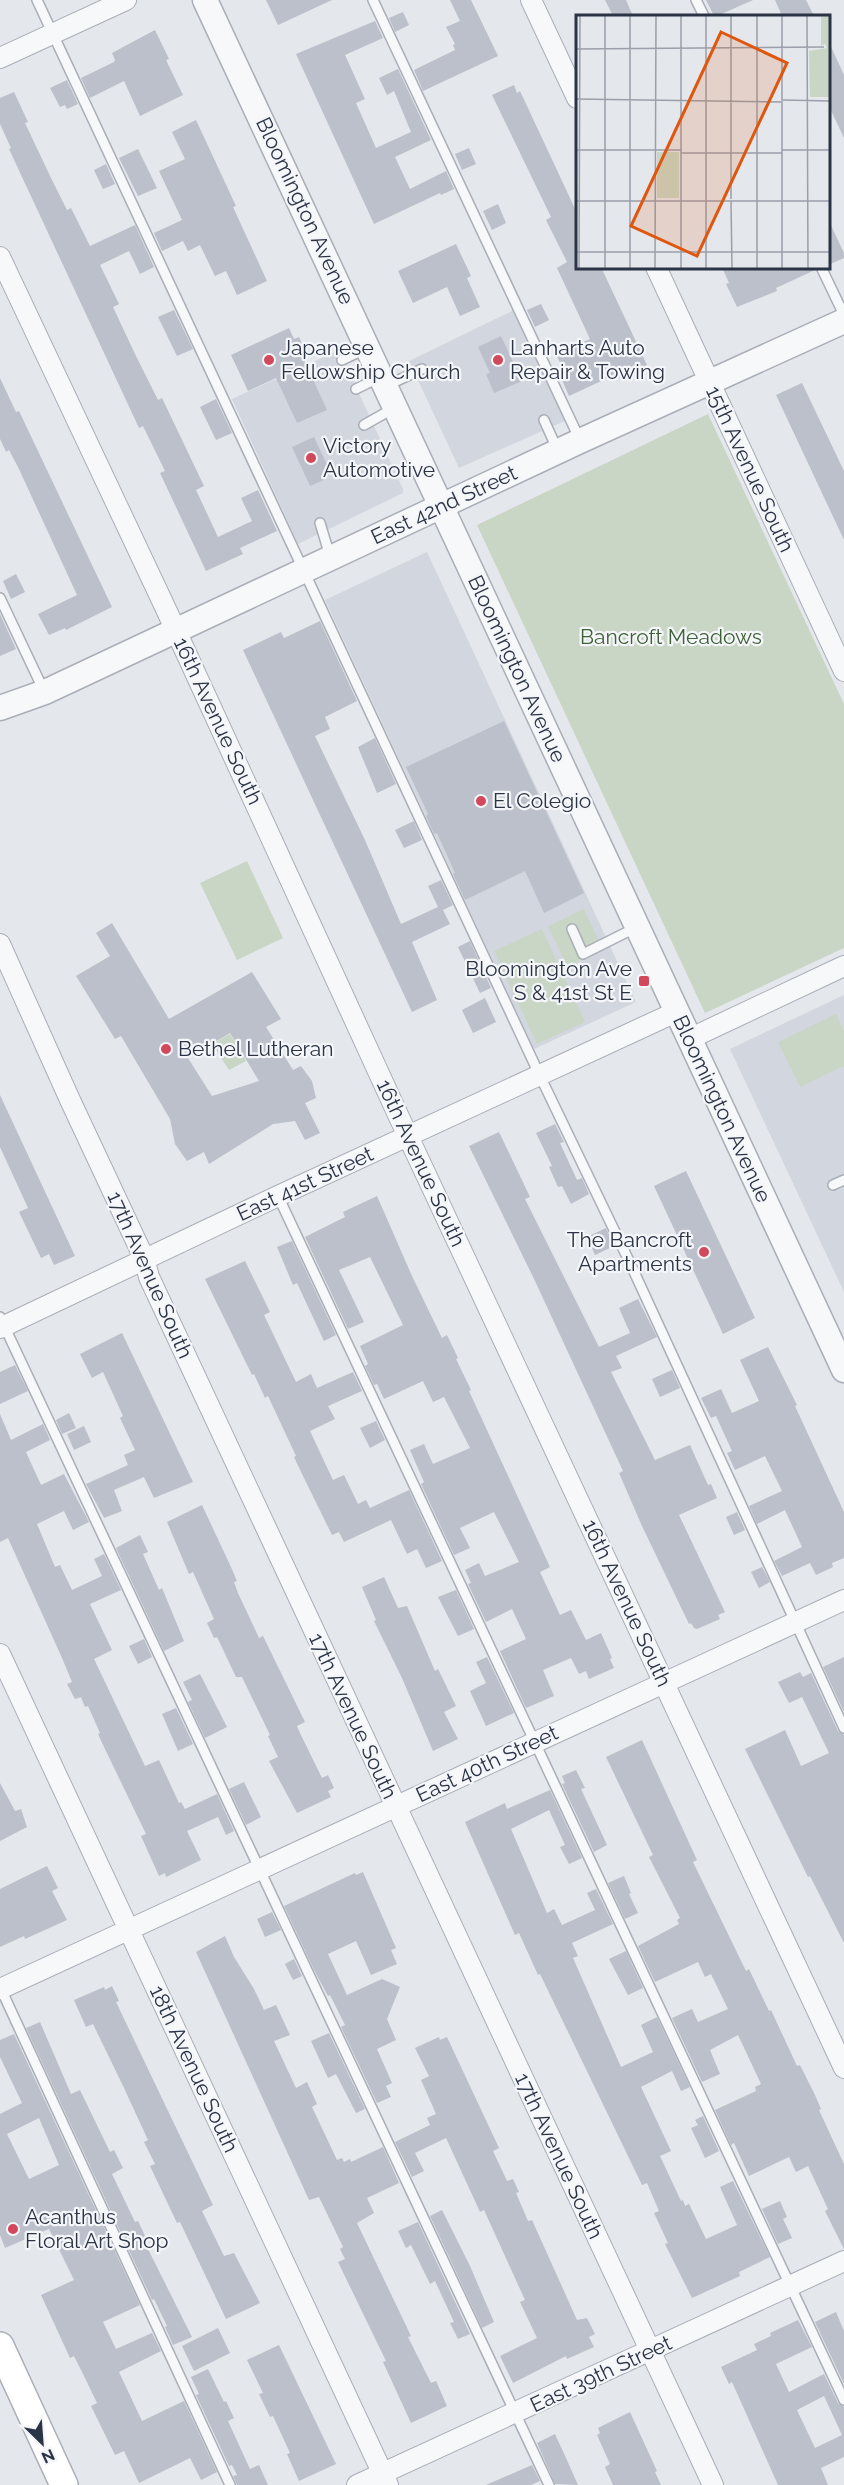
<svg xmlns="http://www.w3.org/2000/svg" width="844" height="2485" viewBox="0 0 844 2485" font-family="Raleway,sans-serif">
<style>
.built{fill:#d2d6de}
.green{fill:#c9d6c5}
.building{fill:#bbc0ca;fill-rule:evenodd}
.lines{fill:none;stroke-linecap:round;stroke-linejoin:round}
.service-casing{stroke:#a9aeb7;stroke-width:12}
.minor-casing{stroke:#a9aeb7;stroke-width:22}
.tertiary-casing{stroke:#a9aeb7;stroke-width:27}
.secondary-casing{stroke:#a9aeb7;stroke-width:30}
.service{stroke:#f7f8fa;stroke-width:9}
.minor{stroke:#f7f8fa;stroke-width:20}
.tertiary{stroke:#f7f8fa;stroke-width:24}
.secondary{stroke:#fff;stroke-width:27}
.poi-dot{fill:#d1495b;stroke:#f4f6f9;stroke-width:2}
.labels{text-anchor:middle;stroke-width:4.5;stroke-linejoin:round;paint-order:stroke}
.street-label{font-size:21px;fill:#2b3445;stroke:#f4f6f9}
.poi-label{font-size:21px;fill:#2b3445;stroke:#f4f6f9;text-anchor:start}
.park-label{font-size:21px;fill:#3f6138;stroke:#f4f6f9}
.inset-road{fill:none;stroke:#9a9fa9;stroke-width:1.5}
.view{fill:#df570f;fill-opacity:0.15;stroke:#df570f;stroke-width:3}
.inset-edge{fill:none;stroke:#2b3445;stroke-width:3}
</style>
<rect width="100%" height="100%" fill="#e4e7ec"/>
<path class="built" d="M516,309L567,420L459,468L409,361Z
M339,350L403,489V493L298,544L232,399Z
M427,552L636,1002L534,1049L325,600Z
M844,995V1292L730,1049Z"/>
<path class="green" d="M708,414L844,704V948L705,1013L477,525Z
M247,861L283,938L237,960L200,883Z
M584,909L603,949L567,966L548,926Z
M542,929L585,1022L537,1044L494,951Z
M836,1014L844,1032V1066L800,1087L778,1042Z
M230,1034L246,1061L229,1070L212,1044Z"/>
<path class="building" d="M266,0H332L278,25Z
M450,0H471L498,56L423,91L414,70L455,50L453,45L455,44L446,27L460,21Z
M605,0H626L633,16H613Z
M706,0H753L717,16H714Z
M775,0H806L814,16H782Z
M403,12L409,25L395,32L389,18Z
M375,21L383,38L345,55L365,99L356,103L376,148L411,132L394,91L387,95L379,78L398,69L431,140L395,157L410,189L446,171L454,189L441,195L440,193L374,224L296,54Z
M155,30L169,59L166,60L183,95L140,116L124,81L90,98L81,78L114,62L115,60L112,53Z
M828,40L844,75V138L828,104Z
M67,80L78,104L67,109L65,105L60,107L50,88Z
M514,85L517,93L520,91L577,213V267H601L647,365L612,381L610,377L569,396L561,378L566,376L556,354L590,339L557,268L567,262L546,220L551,217L492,95Z
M14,92L28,122L25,123L51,178L67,210L71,208L90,246L135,225L154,267L140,274L129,251L100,265L119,304L113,307L135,354L158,400L162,398L204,486L196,490L218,537L252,521L241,498L258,490L277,531L240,548L243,554L206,571L160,473L165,471L143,426L139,428L9,149L11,148L0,124V98Z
M196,120L236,206L233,207L267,281L237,295L226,271L215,276L200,245L188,251L183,241L162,251L154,233L182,220L159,171L185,159L172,132Z
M469,148L476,164L462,170L455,154Z
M138,149L157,188L138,196L119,158Z
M106,164L115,184L103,189L94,170Z
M498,204L506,223L492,230L483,211Z
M828,219L844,253V258L828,265Z
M456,244L471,276L467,278L480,307L460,316L447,287L413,303L398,271Z
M722,267H814L815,270L776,288L777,291L737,307L726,284L729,283Z
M541,304L549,320L535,327L527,310Z
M174,310L193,349L177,356L158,317Z
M289,328L294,339L299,337L305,351L301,353L327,410L297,423L276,378L248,391L231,355Z
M501,336L522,381L494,393L486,374L490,373L478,347Z
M0,378L16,412L19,411L112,607L66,630L65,628L49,635L38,614L77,595L18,467L9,450L6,452L0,439Z
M802,383L844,471V540L776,395Z
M216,399L232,433L216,440L200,407Z
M314,437L329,469V475L324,480L310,486L292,447Z
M16,574L25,592L11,599L3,581Z
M0,614L16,649L0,656Z
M320,621L357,701L325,717L330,729L315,736L365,840L401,924L438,907L428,886L441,880L453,905L443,910L450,924L412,942L437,1000L412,1012L243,650L281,632L284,638Z
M504,721L584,893L544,913L525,871L465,900L453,874L455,873L437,833L434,834L426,816L428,814L406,767Z
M375,738L396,784L377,793L358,747Z
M414,821L422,840L404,848L395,830Z
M112,923L169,1019L252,972L281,1019L266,1027L293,1070L301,1066L312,1081L316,1098L305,1103L320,1133L305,1140L295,1121L273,1124L209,1164L204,1152L187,1161L175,1144L170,1119L121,1036L115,1039L76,976L110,956L96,933ZM230,1033L259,1081L212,1096L188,1058Z
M470,941L491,988L480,993L458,947Z
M485,998L496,1022L473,1033L462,1010Z
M0,1095L75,1256L54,1265L49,1254L41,1258L19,1212L28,1208L0,1147Z
M555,1124L564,1142L560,1143L577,1180L582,1178L589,1194L571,1204L562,1186L558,1187L549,1167L552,1166L536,1133Z
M499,1132L530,1197L525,1199L599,1347L630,1333L619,1308L638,1299L657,1337L616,1356L622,1368L611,1372L655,1460L690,1445L708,1485L711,1484L717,1498L679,1515L725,1612L718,1615L720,1619L697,1629L694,1628L691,1623L689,1624L642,1526L619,1473L623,1471L535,1281L469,1146Z
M686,1171L755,1318L723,1334L654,1186Z
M377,1196L412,1276L442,1338L447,1335L458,1358L456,1359L471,1390L469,1391L550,1567L540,1572L560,1615L571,1610L586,1640L601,1633L612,1658L610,1659L614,1668L589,1679L586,1671L579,1674L571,1658L543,1670L554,1696L526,1708L500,1651L526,1639L512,1609L486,1622L468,1584L471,1583L465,1570L479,1563L485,1576L519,1562L494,1512L460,1528L470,1548L454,1555L421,1484L424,1482L410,1450L424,1444L433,1464L470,1448L444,1397L433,1402L423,1381L384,1399L377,1384L374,1385L365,1366L368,1364L360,1346L403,1325L370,1257L339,1270L364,1322L348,1329L305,1237L345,1217L343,1212Z
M606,1228L614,1246L595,1255L587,1237Z
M292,1241L336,1335L324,1341L297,1283L293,1285L277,1247Z
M245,1261L270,1312L264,1315L296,1382L311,1374L317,1388L353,1372L362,1391L328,1406L335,1419L310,1431L333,1480L344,1475L358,1504L366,1500L370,1508L409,1490L442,1561L426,1568L417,1549L407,1554L391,1520L344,1542L339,1532L332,1535L303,1476L294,1457L296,1456L268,1396L265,1398L254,1374L252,1375L205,1279Z
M122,1333L193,1482L154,1498L144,1477L114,1490L122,1511L104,1518L86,1484L128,1465L124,1455L135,1450L120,1418L123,1416L103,1372L92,1378L80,1354Z
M768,1347L797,1405L795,1406L844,1512V1558L832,1563L833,1567L816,1575L810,1563L782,1576L774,1561L802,1547L785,1510L757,1524L749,1506L782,1491L765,1456L735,1470L727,1453L732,1451L716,1416L711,1418L701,1398L721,1389L732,1413L759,1401L740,1360Z
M15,1365L28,1391L0,1404V1372Z
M672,1370L680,1388L660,1397L652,1379Z
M69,1413L76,1428L62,1434L56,1420Z
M0,1414L11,1440L43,1424L50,1440L26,1452L41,1485L64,1474L89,1522L73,1530L64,1511L37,1524L55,1567L60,1565L72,1590L102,1576L94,1559L104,1554L121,1590L90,1604L112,1650L94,1659L145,1766L159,1760L179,1803L181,1802L185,1809L217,1794L234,1831L226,1835L218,1817L187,1831L201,1860L166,1877L165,1873L159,1876L141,1836L146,1834L104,1747L98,1734L100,1733L88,1706L85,1707L81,1697L75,1699L67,1684L72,1682L62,1658L8,1538L0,1542Z
M376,1421L385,1440L370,1448L360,1428Z
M84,1426L91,1442L74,1450L67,1434Z
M202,1505L231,1567L237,1581L234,1582L238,1593L259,1638L263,1636L305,1722L297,1726L300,1733L322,1778L328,1775L334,1788L328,1791L331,1797L297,1813L269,1761L278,1757L268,1736L270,1735L242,1677H236L217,1637L214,1638L207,1623L214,1619L193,1572L189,1574L167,1522Z
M737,1512L745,1530L734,1535L726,1517Z
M140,1535L148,1552L143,1554L159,1590L162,1588L184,1641L164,1651L116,1548Z
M762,1567L770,1582L759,1588L751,1572Z
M384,1577L398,1608L407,1606L435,1671L438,1669L456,1706L444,1712L458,1739L433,1751L402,1678L374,1621L376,1620L362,1587Z
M456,1590L474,1629L458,1636L438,1597Z
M144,1639L152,1657L138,1664L129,1646Z
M487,1657L514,1713L486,1726L470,1691L486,1683L476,1662Z
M844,1657V1712L823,1667Z
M800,1672L803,1677L811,1673L838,1731L844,1735V1943L810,1876L808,1877L745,1749L785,1730L801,1766L829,1753L802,1697L789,1703L778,1682Z
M200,1674L227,1727L205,1738L188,1702L192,1700L183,1682Z
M176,1708L193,1744L178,1751L162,1714Z
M642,1740L697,1860L693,1862L746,1971L749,1969L769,2011L771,2010L797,2066L800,2065L815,2095L821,2109L819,2110L844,2164V2249L825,2211L828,2209L808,2166L796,2172L789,2157L749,2176L734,2143L731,2145L715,2110L756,2091L755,2087L761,2084L738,2035L710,2050L720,2074L702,2082L672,2018L692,2009L698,2022L728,2009L711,1974L705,1977L698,1962L655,1982L638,1946L679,1924L677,1920L680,1918L649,1857L653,1855L606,1757Z
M576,1770L585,1788L581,1789L607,1845L594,1852L562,1784L565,1783L562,1776Z
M244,1782L261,1817L246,1825L229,1789Z
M0,1783L15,1811L21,1809L27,1827L0,1841Z
M550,1790L582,1858L569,1864L560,1847L565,1845L549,1810L511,1829L547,1913L554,1909L562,1925L595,1910L587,1893L596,1889L613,1924L572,1943L578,1956L573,1958L621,2067L653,2052L641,2025L657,2017L690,2087L681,2091L672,2071L641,2087L671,2151L660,2156L681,2201L683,2200L685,2206L689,2204L706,2239L737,2225L720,2187L733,2181L770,2257L739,2272L740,2276L692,2298L665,2244L668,2243L654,2213L659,2211L647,2183L642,2185L540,1974L538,1975L519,1933L515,1935L465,1822L505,1803L507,1809Z
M47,1866L58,1888L52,1891L67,1920L25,1939L24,1936L0,1947V1889Z
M363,1872L396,1948L391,1950L397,1964L371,1975L356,1941L328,1954L347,1995L382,1979L400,1987L387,2019L396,2040L377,2049L392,2083L386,2086L391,2097L377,2103L341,2027L345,2025L330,1995L328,1996L314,1970L284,1906L355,1873L356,1875Z
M624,1876L631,1893L629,1894L638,1913L625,1919L608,1883Z
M272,1912L281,1930L265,1937L257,1919Z
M225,1936L234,1957L254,1989L264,2010L276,2005L290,2035L274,2041L296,2088L307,2082L317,2104L312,2107L337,2160L342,2158L344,2162L350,2159L351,2162L383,2147L399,2183L367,2198L374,2213L357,2223L411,2336L408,2337L431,2383L436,2381L447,2406L411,2423L383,2362L386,2361L338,2262L345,2259L340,2249L343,2247L319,2197L309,2200L196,1952Z
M626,1951L643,1988L628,1995L609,1959Z
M294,1959L302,1976L293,1980L285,1964Z
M112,1986L119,2001L116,2002L213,2205L202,2211L224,2256L234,2253L260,2303L226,2319L180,2222L177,2223L150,2166L155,2164L144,2142L148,2140L124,2088L93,2024L86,2027L74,2000L104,1987L105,1990Z
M40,2022L71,2094L80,2090L110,2152L114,2150L123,2168L112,2174L135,2222L138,2221L146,2238L143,2239L192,2337L173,2345L165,2327L167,2326L154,2299L152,2300L26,2028Z
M329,2033L365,2109L356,2113L336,2074L328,2078L311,2041Z
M14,2034L140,2305L103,2322L116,2349L152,2333L161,2351L119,2372L142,2421L184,2401L217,2472L201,2480L190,2458L139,2483L124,2451L115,2455L91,2406L97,2403L84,2376L74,2356L70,2358L41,2295L74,2280L49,2229L5,2248L0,2235V2114L22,2103L0,2057V2040ZM39,2118L59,2165L29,2179L7,2134Z
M439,2037L440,2040L447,2037L499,2148L493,2151L507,2181L513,2179L519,2192L516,2193L528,2221L532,2220L577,2320L587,2318L595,2334L589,2337L594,2347L567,2359L566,2356L513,2383L500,2356L537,2338L520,2302L525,2300L484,2210L480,2212L446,2138L415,2153L424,2171L412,2177L395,2142L430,2125L427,2118L436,2114L421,2080L429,2076L415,2048Z
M703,2116L719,2151L705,2158L691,2128L698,2125L695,2120Z
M780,2201L787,2217L783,2219L792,2238L778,2244L762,2209Z
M442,2210L470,2266L494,2322L482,2328L430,2216Z
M418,2222L470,2334L458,2339L450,2323L454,2322L435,2281L430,2284L411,2245L406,2248L398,2231Z
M836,2312L844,2331V2384L815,2322Z
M798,2320L812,2347L776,2364L789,2392L824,2374L838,2403L844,2407V2457L821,2468L828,2485H778L732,2382L729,2384L721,2367L757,2350L754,2344L771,2336L770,2333ZM824,2396L842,2435L815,2448L797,2410Z
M218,2328L230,2353L194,2371L182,2346Z
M279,2345L336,2464L299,2481L287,2454L290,2453L273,2416L270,2417L259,2394L263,2393L247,2360Z
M208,2369L224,2402L226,2401L234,2418L228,2421L250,2469L259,2465L268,2485H237L233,2476L237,2475L232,2465L229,2466L196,2395L199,2394L191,2377Z
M630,2412L657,2471L655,2472L661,2485H613L605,2467L610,2464L597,2435L600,2433L598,2428Z
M555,2434L566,2458L578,2485L555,2484L537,2443Z
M532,2465L540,2481L531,2485H486Z"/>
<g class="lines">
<g class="service-casing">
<path id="service" d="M37,0L540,1076L630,1263L844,1728
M373,0L580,440
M696,0L704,16
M821,267L844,315
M342,360L367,348
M386,386L422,369
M356,389L380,377
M544,420L558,451
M364,425L394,408
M320,523L330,556
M0,598L44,691
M572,929L583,954L637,927
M833,1185L844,1180
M278,1196L844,2400
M0,1317L549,2485
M1,1989L230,2485"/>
</g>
<g class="minor-casing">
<path id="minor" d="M531,0L577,98
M0,58L126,0
M0,257L165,607L399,1117L844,2068
M656,267L844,671
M0,944L70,1100L144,1258L149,1277L713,2485
M689,1039L844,966
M0,1328L278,1196L676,1012
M0,1654L388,2485
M0,1989L844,1600
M357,2485L844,2261"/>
</g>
<g class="tertiary-casing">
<path id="tertiary" d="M205,0L844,1370
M0,708L45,692L580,441L844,321"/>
</g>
<g class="secondary-casing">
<path id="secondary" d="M0,2346L64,2485"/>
</g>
<use href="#service" class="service"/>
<use href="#minor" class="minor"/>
<use href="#tertiary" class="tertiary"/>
<use href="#secondary" class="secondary"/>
</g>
<g class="poi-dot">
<circle cx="269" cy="360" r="6"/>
<circle cx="498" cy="360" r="6"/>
<circle cx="311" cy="458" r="6"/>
<circle cx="481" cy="801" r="6"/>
<rect x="638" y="975" width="12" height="12" rx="3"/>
<circle cx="166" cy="1049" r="6"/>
<circle cx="704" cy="1252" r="6"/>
<circle cx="13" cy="2229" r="6"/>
</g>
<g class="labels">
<g class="street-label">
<text transform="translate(305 211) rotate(65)" y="7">Bloomington Avenue</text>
<text transform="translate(750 469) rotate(65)" y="7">15th Avenue South</text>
<text transform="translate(444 505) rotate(-25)" y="7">East 42nd Street</text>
<text transform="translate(517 669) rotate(65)" y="7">Bloomington Avenue</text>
<text transform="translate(218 721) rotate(65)" y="7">16th Avenue South</text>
<text transform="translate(722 1109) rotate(65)" y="7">Bloomington Avenue</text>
<text transform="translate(421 1163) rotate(65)" y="7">16th Avenue South</text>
<text transform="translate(305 1184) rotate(-25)" y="7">East 41st Street</text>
<text transform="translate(150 1275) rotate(66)" y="7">17th Avenue South</text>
<text transform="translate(627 1603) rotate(65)" y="7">16th Avenue South</text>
<text transform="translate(353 1716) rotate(65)" y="7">17th Avenue South</text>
<text transform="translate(487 1764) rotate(-25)" y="7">East 40th Street</text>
<text transform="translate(194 2069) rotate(65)" y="7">18th Avenue South</text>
<text transform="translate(559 2156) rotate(65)" y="7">17th Avenue South</text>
<text transform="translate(601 2374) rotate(-25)" y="7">East 39th Street</text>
</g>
<g class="poi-label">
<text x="281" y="355">Japanese<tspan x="281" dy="24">Fellowship Church</tspan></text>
<text x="510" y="355">Lanharts Auto<tspan x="510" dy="24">Repair &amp; Towing</tspan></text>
<text x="323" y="453">Victory<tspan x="323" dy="24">Automotive</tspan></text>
<text x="493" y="808">El Colegio</text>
<text x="632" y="976" text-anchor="end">Bloomington Ave<tspan x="632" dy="24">S &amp; 41st St E</tspan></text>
<text x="178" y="1056">Bethel Lutheran</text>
<text x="692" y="1247" text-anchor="end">The Bancroft<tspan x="692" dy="24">Apartments</tspan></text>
<text x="25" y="2224">Acanthus<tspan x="25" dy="24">Floral Art Shop</tspan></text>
</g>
<g class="park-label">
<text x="671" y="644">Bancroft Meadows</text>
</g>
</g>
<g transform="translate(576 15)">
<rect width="254" height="254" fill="#e4e7ec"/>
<path d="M245,0H253V82H234L233,36L251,33L249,29L245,31ZM81,137H103V183H81Z" fill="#c9d6c5"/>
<path class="inset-road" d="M105,0V253M130,0V253M181,0V253M231,0L232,253M0,34L248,32M206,69V253M206,71V0M0,84L205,87M207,85L254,86M0,135H105M206,135H254M105,138H206M155,184V0M0,186H254M155,187L156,253M0,237H254M3,253L4,0M29,253V0M54,253V0M79,253L80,0"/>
<path class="view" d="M145,17L211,48L121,241L55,211Z"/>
<rect width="254" height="254" class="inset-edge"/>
</g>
<g transform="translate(42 2443) rotate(155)" stroke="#f4f6f9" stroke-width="4.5" paint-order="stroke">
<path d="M0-4.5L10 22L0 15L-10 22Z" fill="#2b3445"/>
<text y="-9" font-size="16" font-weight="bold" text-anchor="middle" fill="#2b3445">N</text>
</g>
</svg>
